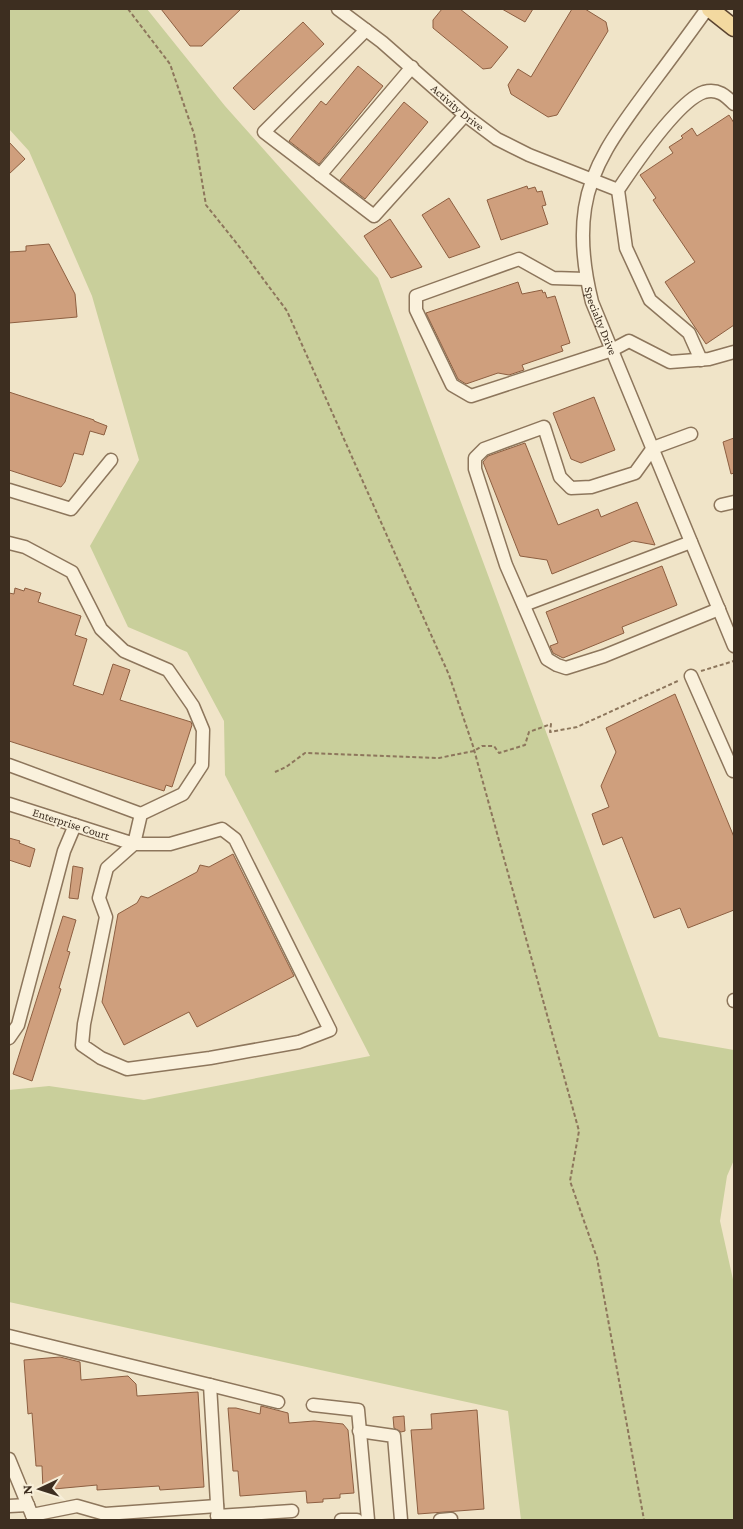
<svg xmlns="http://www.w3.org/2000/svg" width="743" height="1529" viewBox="0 0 743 1529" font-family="'Crimson Pro',serif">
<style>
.green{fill:#c9cf9b}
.building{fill:#cf9f7d;stroke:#8d5f41}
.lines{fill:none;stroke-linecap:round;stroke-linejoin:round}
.minor-casing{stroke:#8d765c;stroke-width:15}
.major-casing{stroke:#5b4430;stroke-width:19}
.path{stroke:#8d765c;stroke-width:2;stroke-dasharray:4 2.5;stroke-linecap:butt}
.minor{stroke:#faf1dc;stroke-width:12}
.major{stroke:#f3d9a0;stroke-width:16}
.labels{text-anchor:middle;stroke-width:4;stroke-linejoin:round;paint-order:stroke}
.street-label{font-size:12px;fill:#3d2e20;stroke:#f7eed8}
</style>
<rect width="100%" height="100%" fill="#f0e4c8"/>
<path class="green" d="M9,9H147L225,106L378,278L659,1037L734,1050V1160L727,1176L720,1221L734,1284V1520H521L508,1411L9,1302V1090L49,1086L144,1100L370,1056L225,775L224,721L187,652L128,627L90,546L139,460L92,296L29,151L9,129Z"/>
<path class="building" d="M161,9H241L202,46H190Z
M442,9H460L508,47L491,68L483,69L433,28V20Z
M502,9H533L525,22Z
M572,9H585L606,22L608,31L557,115L548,117L511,94L508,85L518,69L531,77Z
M303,22L324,44L254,110L233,88Z
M358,66L383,86L319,164L289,141L321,101L326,105Z
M404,102L428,122L365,199L340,180Z
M729,115L734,123V325L706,344L665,282L695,262L653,200L656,198L640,175L673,153L669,147L683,138L681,136L692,128L697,136Z
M9,142L25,159L9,174Z
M527,186L528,189L535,187L537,192L542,191L546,205L542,206L548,224L501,240L487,200Z
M449,198L480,247L449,258L422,215Z
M390,219L422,267L391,278L364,236Z
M49,244L75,294L77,317L9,323V252L26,251V246Z
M518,282L522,294L542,290L543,293L545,292L547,298L555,296L570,343L561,346L563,351L522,365L524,370L509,375L498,373L466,384L458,379L426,313Z
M9,392L94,420V421L107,426L104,435L90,431L83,455L74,453L65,482L61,487L9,470Z
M594,397L615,450L581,463L571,459L553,413Z
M734,438V473L731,474L723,442Z
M525,443L558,525L598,509L601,517L637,502L655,545L633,541L552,574L547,560L520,556L483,462L488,456Z
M662,566L677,605L622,627L624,633L563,658L553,653L550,646L558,643L546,612Z
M15,588L24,591L25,588L41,593L38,602L81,616L75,635L87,639L73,685L103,695L113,664L130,670L120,700L191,722L192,725L172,787L166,785L164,791L9,741V593L14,594Z
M675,694L734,837V910L688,928L680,908L654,918L622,837L603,845L592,814L609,807L601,786L616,752L606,728Z
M9,838L20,841L19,843L35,849L30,867L9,860Z
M233,854L294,976L197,1027L189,1012L124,1045L102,1002L118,914L137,903L141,896L148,898L197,872L200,865L209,867Z
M73,866L83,868L78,899L69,898Z
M63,916L76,920L67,951L70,952L59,988L61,989L32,1081L13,1074Z
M60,1357L80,1362L81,1380L128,1376L136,1384L137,1396L198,1392L204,1487L160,1490L159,1486L97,1490V1485L43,1490L42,1466H36L32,1413L28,1414L24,1360Z
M261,1406L288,1413L289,1423L314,1421L343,1424L348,1430L354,1493L340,1494V1498L323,1499V1502L307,1503L306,1491L240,1496L238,1471H233L228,1408H236L260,1414Z
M477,1410L484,1509L418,1514L411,1430L432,1429L431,1414Z
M404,1416L405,1431L401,1432L394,1428L393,1417Z"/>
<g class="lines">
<g class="minor-casing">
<g id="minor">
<path id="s1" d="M338,9L382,42L465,115L497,139L529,155L618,190"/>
<path id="s2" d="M707,9C689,34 670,60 651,85C624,122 592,161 585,208C580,240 584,270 592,302L734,646"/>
<path d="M366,30L264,132L374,216L465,115"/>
<path d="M320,175L412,67"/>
<path d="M586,279L553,278L519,259L416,296V310L452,385L471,396L612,350L629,341L670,362L709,359L734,352"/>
<path d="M701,360L689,333L650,300L626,248L618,190C634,166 678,101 704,92C718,88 726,96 734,104"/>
<path d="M691,434L653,448L635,473L591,487L571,488L560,477L544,427L484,449L475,458V469L506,565L547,659L557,665L566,668L604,656L719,609"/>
<path d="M9,490L71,509L111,460"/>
<path d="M721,505L734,502"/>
<path d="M9,543L25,547L72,572L101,629L124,651L168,670L193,706L203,730L202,765L183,794L141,814L134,844L107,868L99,898L106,917L84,1024L82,1045L101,1058L127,1069L210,1058L299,1042L330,1030L235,839L222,829L170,844H134L9,804"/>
<path d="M524,605L691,542"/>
<path d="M691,676L733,771"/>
<path d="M9,765L141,814"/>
<path d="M734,1000V1001"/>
<path d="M9,1038L18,1025L64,851L75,825"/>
<path d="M9,1336L210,1385L218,1520"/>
<path d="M210,1385L278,1402"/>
<path d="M313,1405L358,1410L368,1520"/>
<path d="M359,1431L394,1436L401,1520"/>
<path d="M9,1459L34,1520"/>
<path d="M9,1506L28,1505"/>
<path d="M32,1515L77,1506L105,1514L217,1506"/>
<path d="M217,1516L292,1511"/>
<path d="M341,1520H357"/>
<path d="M440,1520L451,1519"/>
</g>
</g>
<g class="major-casing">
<path id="major" d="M710,9L734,28"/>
</g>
<path class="path" d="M128,9L170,64L194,134L206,205L238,245L287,311L449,675L473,746L579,1131L570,1181L597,1258L644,1520
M701,671L734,661
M275,772L286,767L305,753L439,758L474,751L482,746H494L499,753L525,745L529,732L551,724L550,732L577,727L680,680"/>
<use href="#minor" class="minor"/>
<use href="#major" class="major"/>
</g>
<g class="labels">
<g class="street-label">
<text dy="4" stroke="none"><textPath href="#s1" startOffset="155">Activity Drive</textPath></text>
<text dy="4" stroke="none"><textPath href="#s2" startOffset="351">Specialty Drive</textPath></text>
<text transform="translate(71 824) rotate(18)" y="4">Enterprise Court</text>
</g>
</g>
<rect width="743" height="1529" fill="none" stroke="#3d2e20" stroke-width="20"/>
<g transform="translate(40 1489) rotate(266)" stroke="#f7eed8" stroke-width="4" paint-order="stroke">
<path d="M0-4L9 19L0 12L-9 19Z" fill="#3d2e20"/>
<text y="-8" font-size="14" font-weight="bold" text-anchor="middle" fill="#3d2e20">N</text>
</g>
</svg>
